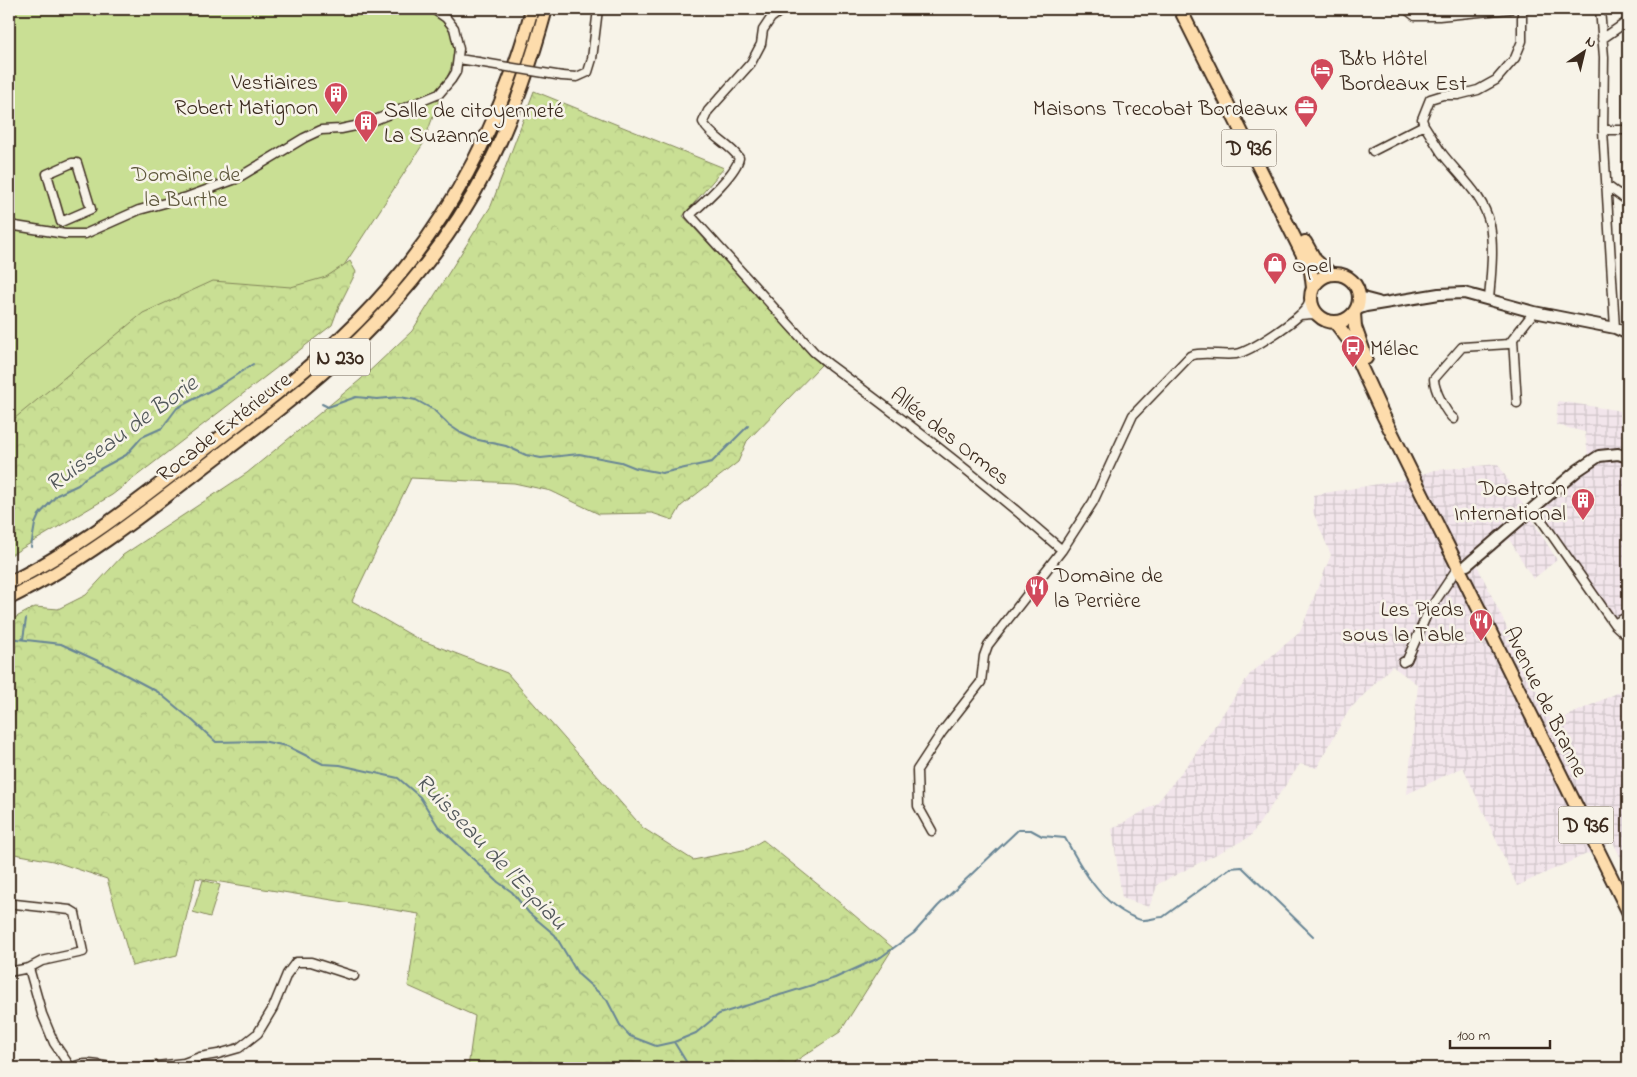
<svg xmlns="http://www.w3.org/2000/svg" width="1637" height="1077" viewBox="0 0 1637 1077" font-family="'Indie Flower',sans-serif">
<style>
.industrial{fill:url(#industrial-grid)}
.green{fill:#c9df94;stroke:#828459}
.forest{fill:url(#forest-crowns);stroke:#828459}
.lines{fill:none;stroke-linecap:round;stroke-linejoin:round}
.stream{stroke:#678595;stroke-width:2}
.minor-casing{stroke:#3b2a1e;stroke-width:11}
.tertiary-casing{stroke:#3b2a1e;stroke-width:14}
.primary-casing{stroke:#3b2a1e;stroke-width:16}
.trunk-casing{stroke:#3b2a1e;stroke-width:16}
.minor{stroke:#f7f3e8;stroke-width:8}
.tertiary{stroke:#f7f3e8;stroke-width:10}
.primary{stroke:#fddcac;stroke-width:12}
.trunk{stroke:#fddcac;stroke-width:12}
.minor-bridge-casing{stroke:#3b2a1e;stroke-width:11;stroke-linecap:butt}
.minor-bridge{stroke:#f7f3e8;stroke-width:8}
.labels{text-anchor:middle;stroke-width:5;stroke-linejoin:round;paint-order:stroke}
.shield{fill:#f7f3e8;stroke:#73665b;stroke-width:1}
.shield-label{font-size:21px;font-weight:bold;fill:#3b2a1e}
.poi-label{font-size:22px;fill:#3b2a1e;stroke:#f7f3e8;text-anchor:start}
.park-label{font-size:22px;fill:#5e573c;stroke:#f7f3e8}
.street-label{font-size:22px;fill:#3b2a1e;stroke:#f7f3e8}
.water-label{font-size:24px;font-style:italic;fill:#51575a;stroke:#f7f3e8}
</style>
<defs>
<pattern id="industrial-grid" width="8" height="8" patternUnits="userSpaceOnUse" patternTransform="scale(1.25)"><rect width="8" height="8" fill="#f2e5eb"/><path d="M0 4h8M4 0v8" fill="none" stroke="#d0c5c9"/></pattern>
<pattern id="forest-crowns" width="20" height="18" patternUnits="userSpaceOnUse" patternTransform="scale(1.25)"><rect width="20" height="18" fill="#c9df94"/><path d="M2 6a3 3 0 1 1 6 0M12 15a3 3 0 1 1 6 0" fill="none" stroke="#aec07f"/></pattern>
</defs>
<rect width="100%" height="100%" fill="#f7f3e8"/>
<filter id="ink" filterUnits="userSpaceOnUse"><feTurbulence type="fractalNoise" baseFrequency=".02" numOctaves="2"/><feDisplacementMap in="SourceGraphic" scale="10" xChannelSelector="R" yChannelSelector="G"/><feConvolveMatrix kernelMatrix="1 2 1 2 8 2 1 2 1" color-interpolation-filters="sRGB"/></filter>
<g filter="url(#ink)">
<path class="industrial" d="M1558,401L1628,412V644L1610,623L1561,557L1533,508L1589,462L1585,432L1556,425Z
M1498,464L1557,560L1533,579L1509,539L1477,565L1552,723L1628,688V872L1613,842L1517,886L1463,767L1407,794L1418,685L1392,666L1348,711L1317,768L1300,764L1250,837L1158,884L1149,907L1122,898L1112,829L1156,804L1192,759L1250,674L1300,632L1331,555L1313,512V495L1402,480L1435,470Z"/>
<path class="green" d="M9,9H425L438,16L447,26L453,38L454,59L423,144L341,270L9,441Z
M203,880L220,885L210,917L193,912Z"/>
<path class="forest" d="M534,91L724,168L683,216L821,365L747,441L738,462L681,506L673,520L652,513L599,514L551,491L514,483L411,478L352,601L418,639L507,673L643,828L693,860L748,849L763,840L821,887L893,948L840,1032L794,1062L795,1068H468L475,1016L408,986L419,914L196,878L177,955L132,966L107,879L53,861L9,853V621L35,607L58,609L86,595L123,555L247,473L360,380L412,331L491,206Z
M350,261L356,272L339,306L332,325L112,495L9,556V423L143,313L213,281L291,287L326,277Z"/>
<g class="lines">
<path class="stream" d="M322,404L328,407L356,397L377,399L400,397L416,400L434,410L449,425L461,433L474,439L506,446L526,455L541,458L579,454L621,462L636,468L662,473L712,462L748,426
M31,547L35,524L39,515L57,495L78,485L85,478L100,469L126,455L142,437L162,428L177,408L219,386L253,364
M9,638L61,644L109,666L158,692L193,721L216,742L262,741L287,746L323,764L340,765L398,778L420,797L438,826L498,882L512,892L529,913L555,935L578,974L607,1000L620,1025L630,1036L656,1046L674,1042L696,1033L719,1014L835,978L881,957L914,933L938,906L1018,830H1031L1042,836L1065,838C1081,867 1100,903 1133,917C1136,918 1140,921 1144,920C1151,920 1156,917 1163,917L1230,868L1242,867L1313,936
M23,639L26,619
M674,1042L690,1068"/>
<g class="minor-casing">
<path id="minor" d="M783,9L771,18L763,30L761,44L751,63L708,111L703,122C710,137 730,144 739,158C737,173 702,204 690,215L814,352L830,365C910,424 988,485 1062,550
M1406,9L1415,16H1439L1510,9
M1600,9L1604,57L1603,130L1615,328
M1602,39L1628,21
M459,59L478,62
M562,76L577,77L588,72L592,59L598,9
M1424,125C1430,134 1435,143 1441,152C1458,175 1484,195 1490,225C1494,249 1491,275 1489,299
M1603,130H1628
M1373,151L1424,125L1422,119L1430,99L1443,95H1458L1478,90L1496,80L1515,58L1522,41V9
M72,163H77L91,209L61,222L47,174Z
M1606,185L1628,201
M9,225L65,234H85L139,210L187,197L236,179L304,138L321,130L341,129L365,124L439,94L451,80L456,72L459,49L454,28L446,18L433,9
M1300,315L1312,314L1320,316
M1513,339L1517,403
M1454,419C1446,414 1434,389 1434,379L1462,347L1509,344L1534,312
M1533,508L1614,624L1628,637
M1614,624L1628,616
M1403,662L1407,660L1428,612L1458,567
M932,831L918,806L917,770L942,732L981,682L984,656L988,645L1062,550L1093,502L1133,415L1190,356C1200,351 1223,356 1236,354C1252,351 1298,320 1307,307C1309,304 1310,300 1311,296
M9,905L15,904L70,910L75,913L83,952L42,961L29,968L9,972
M29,968L42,1014L54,1043L71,1068
M71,1068C84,1060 102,1066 116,1068
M139,1068L184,1063L200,1057L218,1054L239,1048L258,1033L273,1008L287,974L296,962H311L354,976"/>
</g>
<g class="tertiary-casing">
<path id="tertiary" d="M1359,297L1378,302
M1357,309L1366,306L1439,294L1464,293L1534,312L1615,328L1628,334
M1467,565L1552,492L1578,470L1599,456L1618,454L1628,457"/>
</g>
<g class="primary-casing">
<path id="primary" d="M1180,9L1311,271L1313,288
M1305,242L1315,260L1331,274
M1311 298a24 24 0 1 1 48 0a24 24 0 1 1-48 0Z
M1354,313L1355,327L1366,358
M1335,322L1348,339L1381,411L1628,911"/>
</g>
<g class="trunk-casing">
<path id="trunk" d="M9,583C76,550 136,503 195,457C251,414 308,371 358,321C445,233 500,128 532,9
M9,598C80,564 142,515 204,467C264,421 325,376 377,321C419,276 458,226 486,171C512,120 531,64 546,9"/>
</g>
<use href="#minor" class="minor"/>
<use href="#tertiary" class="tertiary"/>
<use href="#primary" class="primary"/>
<use href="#trunk" class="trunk"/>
<g class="minor-bridge-casing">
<path id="minor-bridge" d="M478,62L562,76"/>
</g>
<use href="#minor-bridge" class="minor-bridge"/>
</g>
</g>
<defs>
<g id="hotel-pin" transform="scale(1.25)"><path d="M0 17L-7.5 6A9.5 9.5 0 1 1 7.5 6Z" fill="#d1495b" stroke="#f7f3e8"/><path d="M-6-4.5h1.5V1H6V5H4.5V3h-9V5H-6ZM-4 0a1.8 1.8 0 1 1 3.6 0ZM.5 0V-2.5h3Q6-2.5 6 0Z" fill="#fff"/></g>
<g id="building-pin" transform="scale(1.25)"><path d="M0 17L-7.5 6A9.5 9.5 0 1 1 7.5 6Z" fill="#d1495b" stroke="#f7f3e8"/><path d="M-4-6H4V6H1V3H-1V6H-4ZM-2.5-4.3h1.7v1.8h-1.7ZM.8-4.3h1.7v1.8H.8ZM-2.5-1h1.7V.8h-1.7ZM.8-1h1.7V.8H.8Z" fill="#fff"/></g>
<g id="office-pin" transform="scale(1.25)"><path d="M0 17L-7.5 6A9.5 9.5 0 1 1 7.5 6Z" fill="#d1495b" stroke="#f7f3e8"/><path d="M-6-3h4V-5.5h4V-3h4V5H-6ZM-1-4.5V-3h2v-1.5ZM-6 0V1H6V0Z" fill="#fff"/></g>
<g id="shop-pin" transform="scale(1.25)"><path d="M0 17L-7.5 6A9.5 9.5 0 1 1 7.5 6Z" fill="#d1495b" stroke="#f7f3e8"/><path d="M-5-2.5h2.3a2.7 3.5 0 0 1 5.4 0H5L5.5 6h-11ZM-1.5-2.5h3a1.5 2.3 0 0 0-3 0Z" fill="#fff"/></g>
<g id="bus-pin" transform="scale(1.25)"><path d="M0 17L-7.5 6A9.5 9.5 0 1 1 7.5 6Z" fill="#d1495b" stroke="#f7f3e8"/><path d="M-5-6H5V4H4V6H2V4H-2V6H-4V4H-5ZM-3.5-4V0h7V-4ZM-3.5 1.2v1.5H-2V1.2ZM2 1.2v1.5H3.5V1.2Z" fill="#fff"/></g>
<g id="restaurant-pin" transform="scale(1.25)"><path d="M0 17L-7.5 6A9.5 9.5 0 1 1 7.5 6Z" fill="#d1495b" stroke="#f7f3e8"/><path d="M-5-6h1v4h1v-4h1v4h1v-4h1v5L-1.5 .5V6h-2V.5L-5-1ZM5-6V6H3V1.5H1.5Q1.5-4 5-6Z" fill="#fff"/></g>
</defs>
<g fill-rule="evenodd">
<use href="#hotel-pin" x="1322" y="70"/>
<use href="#building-pin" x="336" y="94"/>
<use href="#office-pin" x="1306" y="107"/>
<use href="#building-pin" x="366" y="122"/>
<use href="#shop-pin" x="1275" y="264"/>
<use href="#bus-pin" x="1353" y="347"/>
<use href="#building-pin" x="1583" y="500"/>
<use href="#restaurant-pin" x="1037" y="587"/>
<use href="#restaurant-pin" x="1481" y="621"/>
</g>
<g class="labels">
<g class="shield">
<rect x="1221.5" y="129.5" width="55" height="37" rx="4"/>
<rect x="310" y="338.5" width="60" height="37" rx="4"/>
<rect x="1558.5" y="806.5" width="55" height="37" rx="4"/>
</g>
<g class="shield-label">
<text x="1249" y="155">D 936</text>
<text x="340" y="364">N 230</text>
<text x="1586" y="832">D 936</text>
</g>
<g class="poi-label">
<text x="1340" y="65">B&amp;b Hôtel<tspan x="1340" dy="25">Bordeaux Est</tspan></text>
<text x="318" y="89" text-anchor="end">Vestiaires<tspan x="318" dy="25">Robert Matignon</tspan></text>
<text x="1288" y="115" text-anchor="end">Maisons Trecobat Bordeaux</text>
<text x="384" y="117">Salle de citoyenneté<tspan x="384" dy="25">La Suzanne</tspan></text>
<text x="1292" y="272">Opel</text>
<text x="1370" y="355">Mélac</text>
<text x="1566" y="495" text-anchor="end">Dosatron<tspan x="1566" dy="25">International</tspan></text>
<text x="1054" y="582">Domaine de<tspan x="1054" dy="25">la Perrière</tspan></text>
<text x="1464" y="616" text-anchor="end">Les Pieds<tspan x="1464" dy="25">sous la Table</tspan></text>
</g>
<g class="park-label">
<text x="186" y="181">Domaine de<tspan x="186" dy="25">la Burthe</tspan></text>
</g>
<g class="street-label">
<text transform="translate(223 426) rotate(-38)" y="8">Rocade Extérieure</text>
<text transform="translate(951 435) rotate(38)" y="8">Allée des Ormes</text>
<text transform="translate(1547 701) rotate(64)" y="8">Avenue de Branne</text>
</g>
<g class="water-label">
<text transform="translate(121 433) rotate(-36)" y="8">Ruisseau de Borie</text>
<text transform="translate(492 851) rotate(46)" y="8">Ruisseau de l'Espiau</text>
</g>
</g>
<rect width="1637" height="1077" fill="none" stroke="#f7f3e8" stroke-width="30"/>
<rect x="15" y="15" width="1607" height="1047" fill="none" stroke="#3b2a1e" stroke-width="2" filter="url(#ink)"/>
<g transform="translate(1584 52) rotate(35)" stroke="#f7f3e8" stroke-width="4" paint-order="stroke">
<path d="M0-4L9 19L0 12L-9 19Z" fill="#3b2a1e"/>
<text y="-8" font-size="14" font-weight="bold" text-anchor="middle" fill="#3b2a1e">N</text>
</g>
<path d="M1450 1040v8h100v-8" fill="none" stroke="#3b2a1e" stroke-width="2.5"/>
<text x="1457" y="1040" font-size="15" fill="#3b2a1e" stroke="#f7f3e8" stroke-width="4" paint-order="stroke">100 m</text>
</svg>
